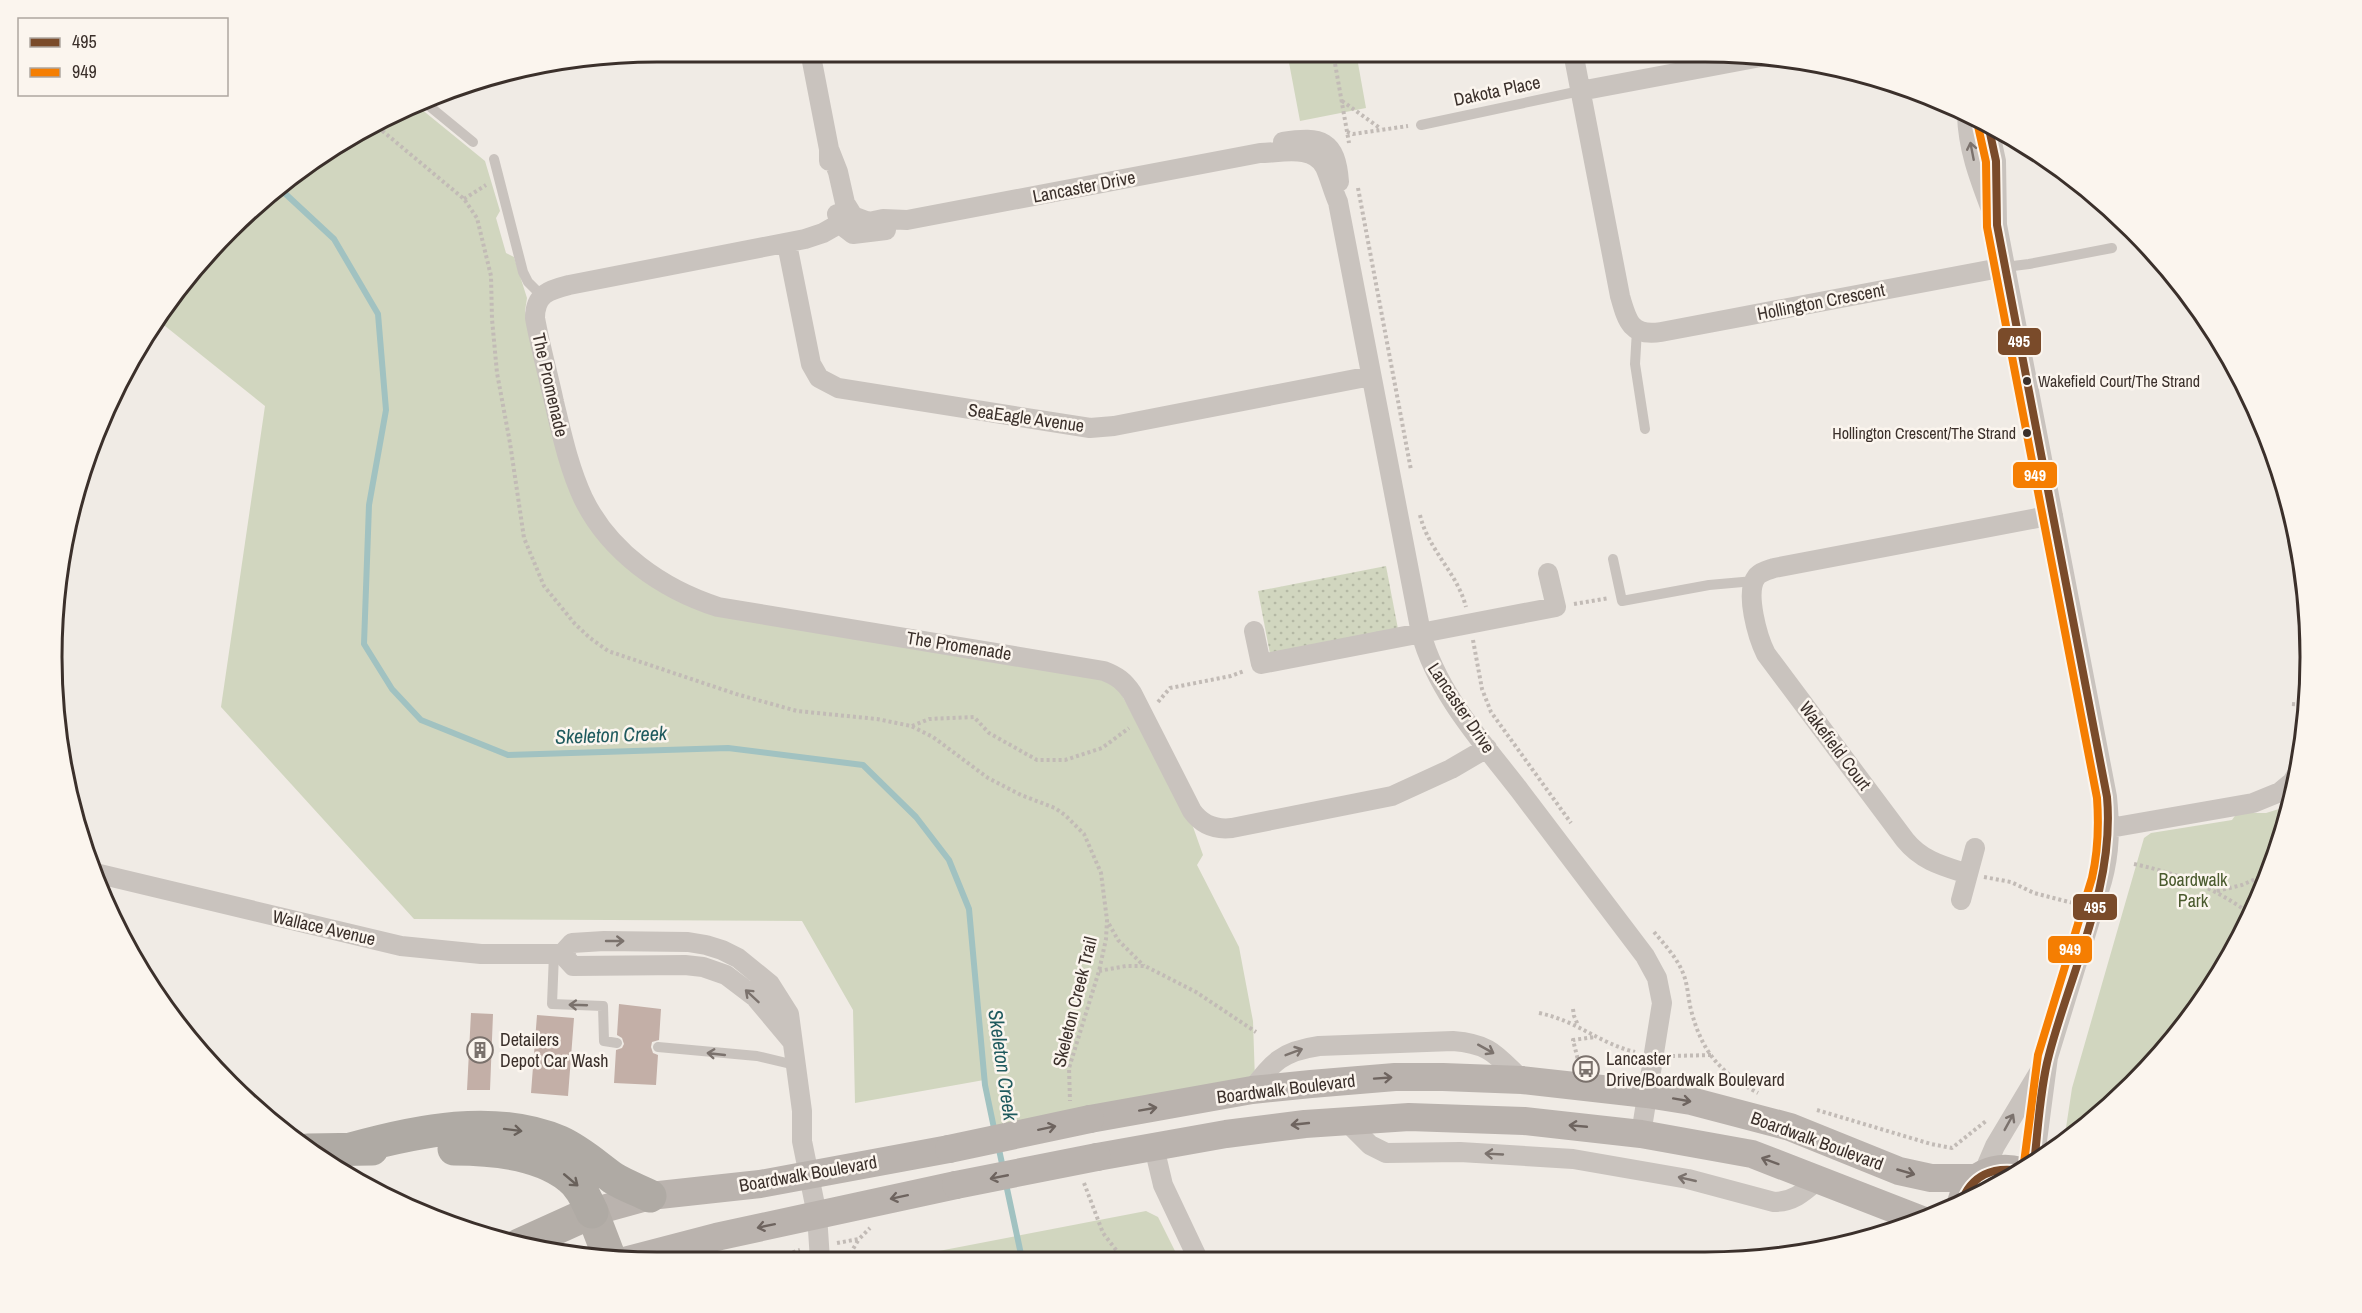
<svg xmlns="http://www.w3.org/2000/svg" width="2362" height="1313" viewBox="0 0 2362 1313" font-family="'Archivo Narrow',sans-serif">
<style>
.grass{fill:url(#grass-dots)}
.park{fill:#d1d6bf}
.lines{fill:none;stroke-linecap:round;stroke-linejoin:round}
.stream{stroke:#a1c2c1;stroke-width:6}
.building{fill:#c3afa7}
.path{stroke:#c2bbb6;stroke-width:4;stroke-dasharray:3 3;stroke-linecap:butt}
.service{stroke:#c9c3be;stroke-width:10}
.minor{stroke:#c9c3be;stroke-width:20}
.secondary{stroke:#bab3ae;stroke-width:28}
.trunk{stroke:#b4aea8;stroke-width:33}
.motorway{stroke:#afaaa4;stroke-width:33}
.secondary-bridge{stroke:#bab3ae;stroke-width:28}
.bus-1-casing{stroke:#fbf5ee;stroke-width:12}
.bus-2-casing{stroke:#fbf5ee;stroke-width:12}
.bus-1{stroke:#7a4b2a;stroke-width:8}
.bus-2{stroke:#f57e02;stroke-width:8}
.oneway{stroke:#7b726d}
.oneway2{stroke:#6e645f}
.oneway3{stroke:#69615b}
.bus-dot{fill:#3b302b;stroke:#fbf5ee;stroke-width:2}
.labels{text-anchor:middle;stroke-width:5;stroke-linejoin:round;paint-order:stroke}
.bus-label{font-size:16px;fill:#3b302b;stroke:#fbf5ee;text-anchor:start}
.street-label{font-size:18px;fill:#3b302b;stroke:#fbf5ee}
.park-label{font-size:18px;fill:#4a5a2e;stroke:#fbf5ee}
.poi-label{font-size:18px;fill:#3b302b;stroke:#fbf5ee;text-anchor:start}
.water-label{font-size:20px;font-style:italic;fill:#1f5a5e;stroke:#fbf5ee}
.rim{fill:none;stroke:#3b302b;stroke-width:3}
.line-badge{stroke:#fbf5ee;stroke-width:2}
.badge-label{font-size:16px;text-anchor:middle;font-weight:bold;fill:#fff}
</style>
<defs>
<pattern id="grass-dots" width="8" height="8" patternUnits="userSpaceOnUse" patternTransform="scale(1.5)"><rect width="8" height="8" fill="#d1d6bf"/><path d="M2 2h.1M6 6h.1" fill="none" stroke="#b4b8a4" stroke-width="1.8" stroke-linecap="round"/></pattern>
</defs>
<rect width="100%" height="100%" fill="#f0ebe5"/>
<path class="grass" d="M1386,566L1398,629L1270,654L1258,591Z"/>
<path class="park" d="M1287,52H1356L1366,108L1300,121Z
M415,104L485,161L500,211L496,218L506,253L514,257L527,298L525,311L558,453L655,586L1100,679L1118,688L1192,824L1203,855L1197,865L1239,947L1253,1021L1255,1081L994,1127L984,1080L855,1103L853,1010L802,921L414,919L221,707L265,406L155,318L201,257L288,176L354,132Z
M2289,806L2279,851L2230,959L2161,1056L2064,1141L2072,1088L2144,838L2151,833L2232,820L2237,813H2266Z
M1146,1211L1158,1217L1179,1259L892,1260Z"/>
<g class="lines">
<path class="stream" d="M277,186L334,239L378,314L386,410L369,505L364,644L392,689L421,720L508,755L728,748L863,765L916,817L949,860L969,909L985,1085L995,1133
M998,1145L1003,1168
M1006,1184L1022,1259"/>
</g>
<path class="building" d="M619,1004L661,1009L659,1040L652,1042L651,1047L653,1053L658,1055L656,1085L614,1083L616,1050L622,1048L624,1044L622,1038L617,1035Z
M471,1013L493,1014L490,1090H467Z
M537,1015L574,1018L568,1096L531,1093Z"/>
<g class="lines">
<path class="path" d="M1333,52L1349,143
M1342,101L1381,129
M373,123L464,199L477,218L491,276L492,319L497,373L510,443L524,538L544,586L575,624L590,638L608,651L736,694L797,711L877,719L911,726L933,737L988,778L1021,795L1055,808L1065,815L1084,834L1101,873L1107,920L1106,939L1099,971L1069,1068L1070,1101
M1347,132L1353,134L1408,126
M1358,188L1411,470
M464,199L486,185
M1420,515C1428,550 1457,572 1466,607
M1574,604L1609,598
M1473,640L1482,689L1491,712L1571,823
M1158,702L1170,688L1231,676L1244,671
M2292,704L2307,705
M912,726L929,719L974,717L989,733L1037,760H1065L1102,748L1129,728
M2134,864C2176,873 2216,888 2250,914
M1984,877L2011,882L2034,893L2077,904
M2217,891L2242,885L2269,873
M2110,914L2118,917
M1109,924L1118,940L1144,966
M1654,932C1665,945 1677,958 1683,973C1688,985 1688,998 1691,1010C1702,1052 1720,1073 1758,1093
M1099,971L1126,966H1145L1196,992L1256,1032
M1573,1009L1574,1016L1578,1025
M1539,1013C1578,1021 1598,1043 1635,1052
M1672,1056L1711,1055
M1579,1064L1573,1040L1595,1037
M1817,1110L1931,1144L1952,1148L1986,1121
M1084,1183L1103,1233L1123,1259
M837,1243L859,1239L870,1228
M770,1260L800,1250
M850,1260L853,1249L859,1239"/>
<path class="service" d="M423,101L473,142
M1421,125L1580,91
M494,159L523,272L528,282L542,296
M2140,244L2144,243
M2005,267L2029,264L2112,248
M1637,330L1635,364L1645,429
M1613,559L1622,601L1709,585L1754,581
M554,954L552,1004L603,1006L604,1041L617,1043
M658,1047L757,1056L795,1065"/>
<path class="minor" d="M810,51L829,149V161
M1573,52L1620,296C1627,321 1631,337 1661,332L2005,267
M1580,91L1766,56
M1967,115C1968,150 1980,180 1992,212
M1988,124L1996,161L1997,225L2107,797C2110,826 2110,852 2102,881L2048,1057L2034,1164
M1283,142C1321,136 1336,140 1339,182
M829,149L838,172L845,203L853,216L869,222L883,219L907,220L1260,153C1281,153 1313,144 1325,167C1330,178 1333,191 1338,202L1421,633C1437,693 1483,743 1520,791C1562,846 1603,901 1645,956L1657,978L1662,1003L1641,1134
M837,214L840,224L853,234L886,230
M853,216L823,233L805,239L569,285C549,290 535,294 535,318C540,346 548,374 554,402C562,435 569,468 583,498C609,552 662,589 718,607L1104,671C1117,676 1124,681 1132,693L1192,811C1202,825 1215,830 1232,828L1392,796L1451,769L1487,748
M787,244L811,364L819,378L838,388L1090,428L1114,426L1371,376
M1254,631L1261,664L1556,607L1548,573
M2110,828L2253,803L2280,792L2292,782L2297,774
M91,872L401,946L481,954H562L573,966L685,965L703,967L726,975L755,997L791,1040
M1968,874C1943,866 1922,861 1905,840L1766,654C1758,638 1744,592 1757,576C1762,571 1768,570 1774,568L2053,515
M1961,900L1975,848
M562,954L572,943L604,941L688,942L706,945L722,950L738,958L770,984L789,1014L802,1111V1141L817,1215L820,1260
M1252,1090C1272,1062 1283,1051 1319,1046L1453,1041C1491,1044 1496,1055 1522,1080
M1345,1120L1370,1145L1386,1153L1460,1152L1573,1159L1688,1179L1774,1202C1794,1202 1805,1191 1819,1179
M1154,1147L1163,1185L1198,1259
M1983,1174L1995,1146L2044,1064"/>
<path class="secondary" d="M1090,1119L1252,1090L1311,1084L1395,1077H1443L1522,1080L1647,1094L1691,1101L1790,1127L1899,1171L1931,1178H1977
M1097,1157L1226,1134L1305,1124L1409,1117L1524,1121L1641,1134L1752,1154L1922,1220
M1961,1203C1968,1175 1994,1164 2021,1171
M592,1212L650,1196L760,1184L949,1149
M624,1261L716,1237L956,1185"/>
<path class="trunk" d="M519,1245L592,1212L610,1259"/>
<path class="motorway" d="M351,1149C416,1131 495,1114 560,1142C580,1151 595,1165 613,1178C624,1185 638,1190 650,1196
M454,1149C491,1149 539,1153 569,1177C581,1186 586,1199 592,1212
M308,1150L372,1149"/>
<path class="secondary-bridge" d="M949,1149L1090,1119
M956,1185L1097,1157"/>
<g class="bus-1-casing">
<path id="bus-1" d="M1988,124L1996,161L1997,225L2107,797C2115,886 2071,970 2049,1055C2040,1088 2038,1130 2034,1164
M1961,1203C1971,1175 1993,1166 2021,1171"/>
</g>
<g class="bus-2-casing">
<path id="bus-2" d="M1978,126L1986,162L1987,227L2097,798C2099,826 2098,852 2092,878L2038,1055L2024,1163"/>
</g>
<use href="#bus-1" class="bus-1"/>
<use href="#bus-2" class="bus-2"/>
</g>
<defs><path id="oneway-shaft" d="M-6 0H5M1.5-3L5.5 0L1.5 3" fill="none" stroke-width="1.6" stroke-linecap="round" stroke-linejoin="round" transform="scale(1.5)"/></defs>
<g class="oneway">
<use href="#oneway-shaft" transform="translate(1972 151) rotate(-101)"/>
<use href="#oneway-shaft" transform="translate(615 941)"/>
<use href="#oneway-shaft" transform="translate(752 996) rotate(-137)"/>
<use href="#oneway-shaft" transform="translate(578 1005) rotate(-178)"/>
<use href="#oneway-shaft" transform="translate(1486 1049) rotate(29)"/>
<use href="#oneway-shaft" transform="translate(1294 1052) rotate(-21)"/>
<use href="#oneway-shaft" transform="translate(716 1054) rotate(-174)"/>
<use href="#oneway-shaft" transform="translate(2009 1122) rotate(-61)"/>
<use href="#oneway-shaft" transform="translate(1494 1154) rotate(-177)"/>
<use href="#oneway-shaft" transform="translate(1687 1179) rotate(-167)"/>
</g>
<g class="oneway2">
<use href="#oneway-shaft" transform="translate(1383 1078) rotate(-4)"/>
<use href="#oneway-shaft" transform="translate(1682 1100) rotate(10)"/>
<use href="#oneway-shaft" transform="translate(1148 1109) rotate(-10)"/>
<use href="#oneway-shaft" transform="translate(1300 1124) rotate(174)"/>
<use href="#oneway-shaft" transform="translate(1578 1126) rotate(-175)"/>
<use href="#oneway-shaft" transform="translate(1047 1128) rotate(-12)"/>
<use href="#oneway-shaft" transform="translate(1770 1161) rotate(-160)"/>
<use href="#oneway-shaft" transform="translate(1906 1172) rotate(16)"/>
<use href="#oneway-shaft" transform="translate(999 1177) rotate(169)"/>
<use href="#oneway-shaft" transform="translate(899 1197) rotate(168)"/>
<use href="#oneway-shaft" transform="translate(766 1226) rotate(168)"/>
</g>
<g class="oneway3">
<use href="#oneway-shaft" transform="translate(513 1130) rotate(7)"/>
<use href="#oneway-shaft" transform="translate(571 1180) rotate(40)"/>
</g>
<defs>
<g id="building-ring" transform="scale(1.35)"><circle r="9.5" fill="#fbf5ee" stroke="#7a716c" stroke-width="1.5"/><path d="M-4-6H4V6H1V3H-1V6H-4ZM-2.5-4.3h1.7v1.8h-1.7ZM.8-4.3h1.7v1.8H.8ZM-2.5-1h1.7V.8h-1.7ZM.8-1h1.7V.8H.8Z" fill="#7a716c"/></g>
<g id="bus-ring" transform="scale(1.35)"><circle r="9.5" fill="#fbf5ee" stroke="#7a716c" stroke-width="1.5"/><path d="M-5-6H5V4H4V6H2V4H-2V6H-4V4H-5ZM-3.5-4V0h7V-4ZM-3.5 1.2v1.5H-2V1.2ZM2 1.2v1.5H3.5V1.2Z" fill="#7a716c"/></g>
</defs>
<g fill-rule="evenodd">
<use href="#building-ring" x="480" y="1050"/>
<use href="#bus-ring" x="1586" y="1069"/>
</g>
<g class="bus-dot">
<circle cx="2027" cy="381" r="5"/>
<circle cx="2027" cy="433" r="5"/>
</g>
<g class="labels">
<g class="bus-label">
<text x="2038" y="387">Wakefield Court/The Strand</text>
<text x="2016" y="439" text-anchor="end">Hollington Crescent/The Strand</text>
</g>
<g class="street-label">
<text transform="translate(1497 91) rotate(-12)" y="6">Dakota Place</text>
<text transform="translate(1084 187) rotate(-11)" y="6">Lancaster Drive</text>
<text transform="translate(1821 302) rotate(-11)" y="6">Hollington Crescent</text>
<text transform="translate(550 385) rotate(77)" y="6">The Promenade</text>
<text transform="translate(1026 418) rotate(8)" y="6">SeaEagle Avenue</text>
<text transform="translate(959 646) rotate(9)" y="6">The Promenade</text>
<text transform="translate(1461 708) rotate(56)" y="6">Lancaster Drive</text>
<text transform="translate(1835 746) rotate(53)" y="6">Wakefield Court</text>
<text transform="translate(324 928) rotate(13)" y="6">Wallace Avenue</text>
<text transform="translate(1075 1002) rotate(-76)" y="6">Skeleton Creek Trail</text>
<text transform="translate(1286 1089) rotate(-7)" y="6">Boardwalk Boulevard</text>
<text transform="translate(1817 1141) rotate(20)" y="6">Boardwalk Boulevard</text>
<text transform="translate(808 1174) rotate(-10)" y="6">Boardwalk Boulevard</text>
</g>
<g class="park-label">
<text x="2193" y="886">Boardwalk<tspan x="2193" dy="21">Park</tspan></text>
</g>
<g class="poi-label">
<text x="500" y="1046">Detailers<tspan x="500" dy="21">Depot Car Wash</tspan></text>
<text x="1606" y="1065">Lancaster<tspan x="1606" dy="21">Drive/Boardwalk Boulevard</tspan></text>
</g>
<g class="water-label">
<text transform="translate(611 735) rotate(-2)" y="7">Skeleton Creek</text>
<text transform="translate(1003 1065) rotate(82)" y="7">Skeleton Creek</text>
</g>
</g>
<path d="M0 0H2362V1313H0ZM657 62H1705A595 595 0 0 1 2300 657V657A595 595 0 0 1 1705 1252H657A595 595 0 0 1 62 657V657A595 595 0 0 1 657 62Z" fill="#fbf5ee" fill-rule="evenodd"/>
<path class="rim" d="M657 62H1705A595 595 0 0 1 2300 657V657A595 595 0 0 1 1705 1252H657A595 595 0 0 1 62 657V657A595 595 0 0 1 657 62Z"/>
<g class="line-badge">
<rect x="1997" y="327" width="45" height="29" rx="6" fill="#7a4b2a"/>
<rect x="2012" y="461" width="46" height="28" rx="6" fill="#f57e02"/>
<rect x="2072" y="893" width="46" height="28" rx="6" fill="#7a4b2a"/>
<rect x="2047" y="935" width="46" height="29" rx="6" fill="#f57e02"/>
</g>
<g class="badge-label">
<text x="2019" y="347">495</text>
<text x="2035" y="481">949</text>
<text x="2095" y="913">495</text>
<text x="2070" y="955">949</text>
</g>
<rect x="18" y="18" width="210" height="78" fill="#fbf5ee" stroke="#aea6a0" stroke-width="1.5"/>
<rect x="30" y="38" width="30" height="9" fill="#7a4b2a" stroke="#aea6a0" stroke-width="1.5"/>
<text x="72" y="48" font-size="18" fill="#3b302b">495</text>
<rect x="30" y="68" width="30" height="9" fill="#f57e02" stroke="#aea6a0" stroke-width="1.5"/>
<text x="72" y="78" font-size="18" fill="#3b302b">949</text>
</svg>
